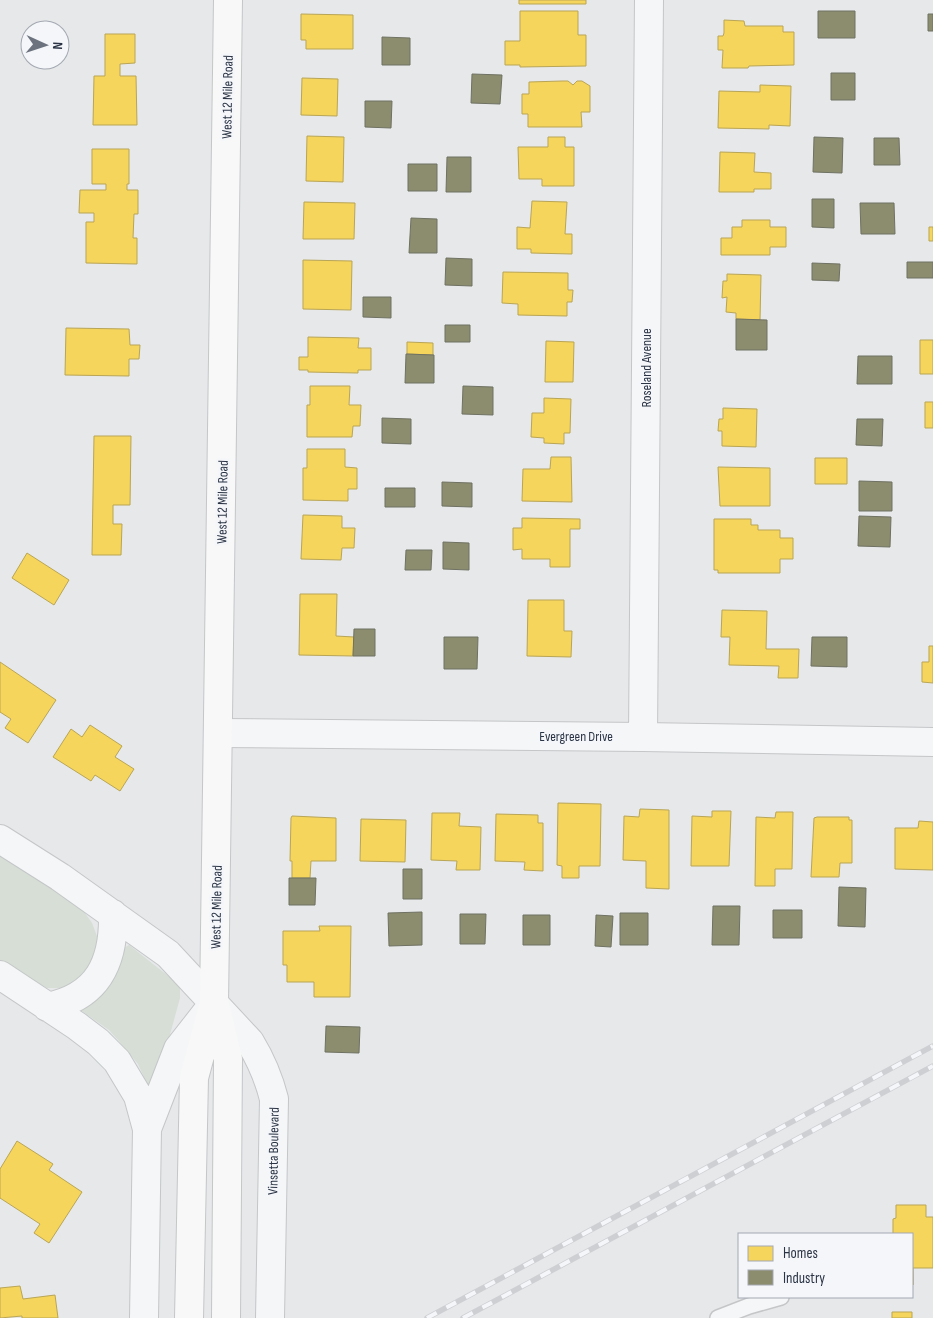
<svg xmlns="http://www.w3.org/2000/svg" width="933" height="1318" viewBox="0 0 933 1318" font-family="'Sofia Sans Condensed',sans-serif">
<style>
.green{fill:#d6ded6}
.homes{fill:#f6d55c;stroke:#b9a555}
.industry{fill:#8c8c6e;stroke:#6f7262}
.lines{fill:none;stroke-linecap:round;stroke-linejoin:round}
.service-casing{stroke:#c4c6c8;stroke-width:18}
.minor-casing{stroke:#c4c6c8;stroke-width:30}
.secondary-casing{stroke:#c4c6c8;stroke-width:30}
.service{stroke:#f5f6f7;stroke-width:15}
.minor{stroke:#f5f6f7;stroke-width:28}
.secondary{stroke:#f8f8f8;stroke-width:28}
.rail-casing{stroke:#cecfd2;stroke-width:5.5}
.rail{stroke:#f4f6f9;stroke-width:4;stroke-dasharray:11;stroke-linecap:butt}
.labels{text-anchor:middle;stroke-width:5;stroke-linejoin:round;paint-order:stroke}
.street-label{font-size:14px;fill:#2b3445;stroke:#f4f6f9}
</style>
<rect width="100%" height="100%" fill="#e6e8ea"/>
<path class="green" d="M0,855L82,909L92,923L98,939L97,953L80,980L65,988H47L0,961Z
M129,945L177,983L180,988V998L155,1089L150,1090L138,1064L119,1041L109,1030L82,1011V1007C107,991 119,978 124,948Z"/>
<path class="homes" d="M519,0H586V4H519Z
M520,11H578V35H586V66L520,67V65H505V41H520Z
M301,14L353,15V49H306V40H301Z
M724,20L744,21L745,26H783V32H794V65L749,66L748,68H722L723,50H718V36H723L724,33Z
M105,34H135V63L120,64V76H136L137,125H93L94,76H105Z
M302,78L338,79L337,116L301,115Z
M562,81H568L573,85L577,81H582L590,86V112H581L582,127H528V114H522V94H529V82Z
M760,85L791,86L790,126L769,125V129L718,128L719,91L760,92Z
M307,136L344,137L343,182L306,181Z
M548,137H565V147H574V186H542V179H519L518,147H548Z
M92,149H129V184H127V190H138V214H134L133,238H137V264L86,263V222H94V213H79L80,190H106V184H92Z
M720,152L755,153L754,172L771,173V189H754V192H719Z
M532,201L567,202L565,234H572V254L531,253V249H517V227L530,228Z
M304,202L355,203L354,239H303Z
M742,220H770V227H786V247H770V255H721V238H732V227H742Z
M929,227H933V241H929Z
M303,260L352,261L351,310L303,309Z
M503,272L568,273V290H573L572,302H567V316L518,315V304L502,303Z
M727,274L761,275L760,320L736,319V313L726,312L727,297L722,298L723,281H727Z
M66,328L129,329L130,345H140L139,359H129V376L65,375Z
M308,337L359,338L358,348H371V370H358V373L308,372V370H299V357H308Z
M920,340H933V374H920Z
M546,341L574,342L573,382H545Z
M407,342L433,343V355L407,354Z
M310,386H350L349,405H361L360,426H353L352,437H307V405H310Z
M544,398L571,399L570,433H564V444L544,443V438L531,437L532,413H544Z
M925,402H933V428H925Z
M723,408L757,409L756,447L722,446V431H718L719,419H723Z
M94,436H131L130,505H113V524H122L121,555H92Z
M307,449H345V467L357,468V489H348V501L303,500V468H307Z
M551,457H571L572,502L522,501L523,469H550Z
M815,458H847V484H815Z
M718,467L770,468V506H720Z
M303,515L342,516V528H355L354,548H342L341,560L301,559Z
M522,518L580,519V529H570V567H550V559H522V549L513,550V528H522Z
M714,519H751V525H758V530H780V538H793V559H780V573H718V570H714Z
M27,553L69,580L54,605L12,578Z
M300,594H337L336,636L354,637L353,656L299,655Z
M528,600H564V631H572L571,657L527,656Z
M722,610L767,611L766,649H799L798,678H778L779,666L729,665L730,637H721Z
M929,646H933V683L922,682V662H929Z
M0,662L56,700L28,743L5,728L11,719L0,712Z
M90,725L122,746L115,757L134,769L120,791L95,775L91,781L53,757L71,729L82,737Z
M558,803L601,804L600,866H579V878H562V866L557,865Z
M640,809L669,810V889L646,888V861L623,860L624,816L639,817Z
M712,811H731L729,866H691L692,816L712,817Z
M776,812H793L792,869H775V886H755L756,817L775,818Z
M432,813H460L459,826L481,827L480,870H456L457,861L431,860Z
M496,814L538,815V823H543V871L524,870L525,862L495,861Z
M292,816L336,818V861H311L310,878H292V861H290L291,818Z
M817,817H849V820H852V863H840L839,877H811L814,818Z
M361,819L406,820L405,862L360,861Z
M919,821L933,822V870L895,869V828H918Z
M319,926H351L350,997H314V982H287V965H283V931H320Z
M17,1141L53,1164L49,1170L82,1192L49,1243L34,1233L40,1224L0,1198V1169Z
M896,1205H926V1217H933V1268H913V1285L912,1234H893V1219L896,1218Z
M20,1286L23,1299L55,1295L58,1318H22V1316L0,1318V1288Z
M892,1312H912V1318H892Z"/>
<path class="industry" d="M818,11H855V38H818Z
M928,14H933V31H928Z
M382,37L410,38V65H382Z
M831,73H855V100H831Z
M472,74L502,75L500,104L471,103Z
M365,101H392L391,128L365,127Z
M814,137L843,138L842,173L813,172Z
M874,138H899L900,165H874Z
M447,157H471V192H446Z
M408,164H437V191H408Z
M812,199H834V228L812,227Z
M860,203H894L895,234H861Z
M411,218L437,219V253H409Z
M446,258L472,259V286L445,285Z
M907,262H933V278H907Z
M812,263L840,264L839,281L812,280Z
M363,297H391V318L363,317Z
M736,319L767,320V350H736Z
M445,325H470V342H445Z
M406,354L434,355V383H405Z
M858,356H892V384H857Z
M463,386L493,387V415L462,414Z
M382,418L411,419V444L382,443Z
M857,419H883L882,446L856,445Z
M859,481L892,482V511H859Z
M442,482L472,483V507L442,506Z
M385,488H415V507H385Z
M859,516L891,517L890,547L858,546Z
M443,542L469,543V570L443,569Z
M406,550H432L431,570H405Z
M354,629H375V656H353Z
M444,637H478L477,669H444Z
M812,637H847V667L811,666Z
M403,869H422V899H403Z
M289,878H316L315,905H289Z
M839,887L866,888L865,927L838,926Z
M713,906H740L739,945H712Z
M773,910H802V938H773Z
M422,912V945L389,946L388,913Z
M620,913H648V945H620Z
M460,914H486L485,944H460Z
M523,915H550V945H523Z
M596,915L613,916L611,947L595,946Z
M326,1026L360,1027L359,1053L325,1052Z"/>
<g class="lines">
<g class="service-casing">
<path id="service" d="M718,1318L749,1306L781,1297"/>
</g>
<g class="minor-casing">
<path id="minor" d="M219,733L643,737L933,742
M643,737L649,0
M0,839L60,877L168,954L250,1042C261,1060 269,1079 274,1099L270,1318
M0,975L77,1026L98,1042L117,1061L138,1096L147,1129L144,1318
M47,1007C98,997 114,963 113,914
M147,1129L178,1049L214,1003"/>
</g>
<g class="secondary-casing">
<path id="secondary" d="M215,1005L228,1059L226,1318
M189,1318L194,1078L214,1003L228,0"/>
</g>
<use href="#service" class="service"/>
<use href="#minor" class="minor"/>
<use href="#secondary" class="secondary"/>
<g class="rail-casing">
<path id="rail" d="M427,1318L933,1046
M463,1318L933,1066"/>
</g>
<use href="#rail" class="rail"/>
</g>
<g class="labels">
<g class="street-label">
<text transform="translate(227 97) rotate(-89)" y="5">West 12 Mile Road</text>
<text transform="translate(646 368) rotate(-90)" y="5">Roseland Avenue</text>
<text transform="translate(222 502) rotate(-89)" y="5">West 12 Mile Road</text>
<text x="576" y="741">Evergreen Drive</text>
<text transform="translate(216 907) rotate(-89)" y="5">West 12 Mile Road</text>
<text transform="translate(273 1151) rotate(-89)" y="5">Vinsetta Boulevard</text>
</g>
</g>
<rect x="738" y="1233" width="175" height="65" fill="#f4f6f9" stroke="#a4a8b1"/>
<rect x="748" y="1246" width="25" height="15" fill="#f6d55c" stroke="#a4a8b1"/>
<text x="783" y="1258" font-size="15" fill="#2b3445">Homes</text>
<rect x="748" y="1270" width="25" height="15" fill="#8c8c6e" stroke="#a4a8b1"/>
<text x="783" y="1283" font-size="15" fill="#2b3445">Industry</text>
<g transform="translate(45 45) rotate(93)"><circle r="24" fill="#f4f6f9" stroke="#a4a8b1"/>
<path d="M0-4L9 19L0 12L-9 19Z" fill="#6c737f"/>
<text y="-8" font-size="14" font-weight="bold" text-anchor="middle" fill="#2b3445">N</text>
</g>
</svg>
